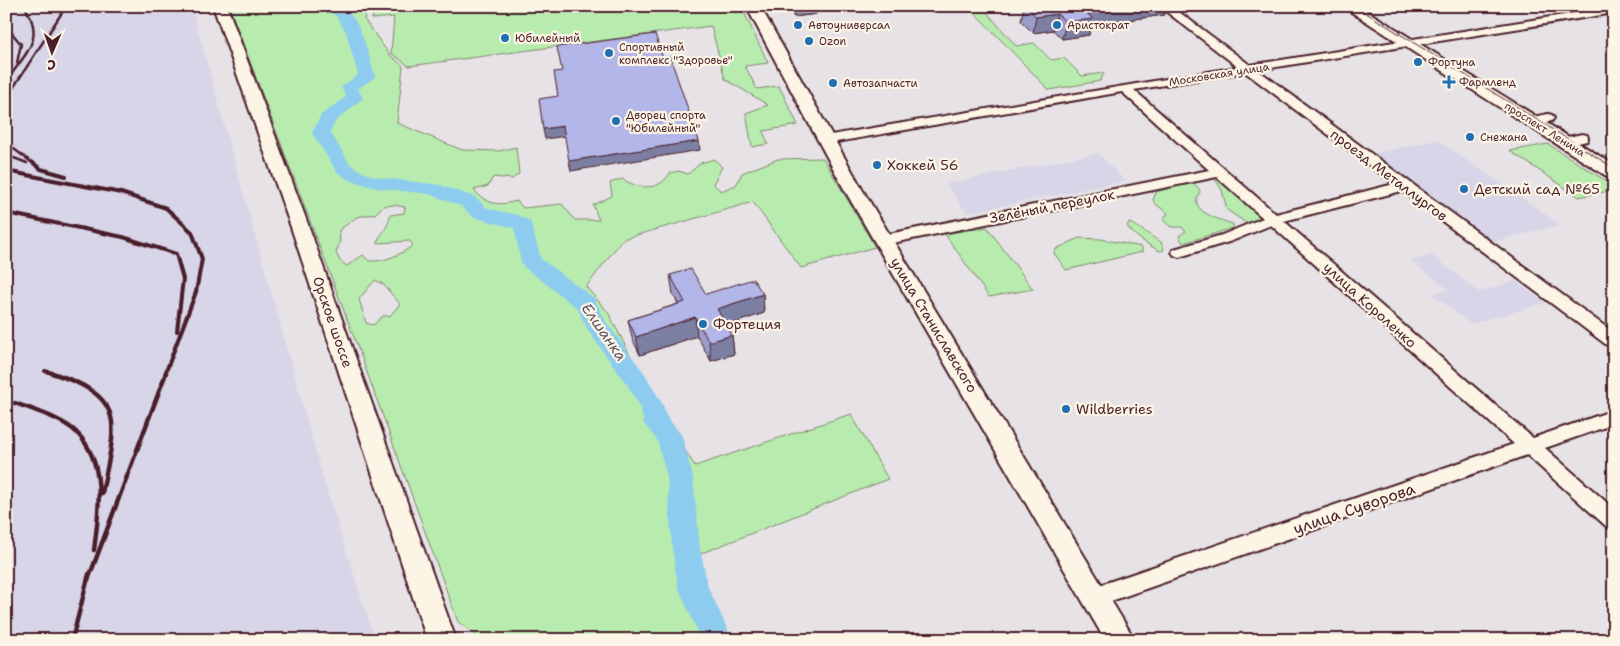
<svg xmlns="http://www.w3.org/2000/svg" width="1620" height="646" viewBox="0 0 1620 646" font-family="'Shantell Sans',sans-serif">
<style>
.built{fill:#d7d5e7}
.green{fill:#b7ecae;stroke:#80866c;fill-rule:evenodd}
.lines{fill:none;stroke-linecap:round;stroke-linejoin:round}
.river{fill:#8eccef;fill-rule:evenodd}
.minor-casing{stroke:#4a1f2b;stroke-width:4}
.major-casing{stroke:#4a1f2b;stroke-width:4}
.minor{fill:#fcf5e5;fill-rule:evenodd}
.major{fill:#fcf5e5;fill-rule:evenodd}
.tram{stroke:#4a1f2b;stroke-width:1}
.rail-far2{stroke:#4a1f2b;stroke-width:2.5}
.rail-far1{stroke:#4a1f2b;stroke-width:4}
.rail{stroke:#4a1f2b;stroke-width:4.5}
.wall{fill:#9a9dc8;stroke:#4a1f2b}
.shaded-wall{fill:#7d7fa2;stroke:#4a1f2b}
.building{fill:#b3b6e8;stroke:#4a1f2b}
.poi-dot{fill:#1f6fb2;stroke:#fcf5e5;stroke-width:2}
.labels{text-anchor:middle;stroke-width:4.5;stroke-linejoin:round;paint-order:stroke}
.far-poi-label{font-size:11px;fill:#4a1f2b;stroke:#fcf5e5;text-anchor:start}
.far-street-label{font-size:11px;fill:#4a1f2b;stroke:#fcf5e5}
.poi-label{font-size:14px;fill:#4a1f2b;stroke:#fcf5e5;text-anchor:start}
.street-label{font-size:14px;fill:#4a1f2b;stroke:#fcf5e5}
.water-label{font-size:15px;font-style:italic;fill:#5e5366;stroke:#fcf5e5}
.near-street-label{font-size:16px;fill:#4a1f2b;stroke:#fcf5e5}
</style>
<rect width="100%" height="100%" fill="#e6e2e6"/>
<filter id="ink" filterUnits="userSpaceOnUse"><feTurbulence type="fractalNoise" baseFrequency=".02" numOctaves="2"/><feDisplacementMap in="SourceGraphic" scale="10" xChannelSelector="R" yChannelSelector="G"/><feConvolveMatrix kernelMatrix="1 2 1 2 8 2 1 2 1" color-interpolation-filters="sRGB"/></filter>
<g filter="url(#ink)">
<path class="built" d="M6,6H191L326,489L375,640H6Z
M1437,140L1561,225L1491,242L1372,154Z
M1098,153L1125,181L967,213L946,184Z
M1431,255L1479,292L1515,281L1545,303L1470,324L1433,294L1448,289L1411,261Z"/>
<path class="green" d="M229,6H369L364,19L389,54L403,66L397,123L462,150L499,151L516,147L519,174L512,179L493,177L488,186L474,190C487,205 499,206 517,201L523,208L562,204L575,220H599L593,205L612,196L610,183L622,179C639,189 659,192 670,173L679,171L688,174L701,163L714,159L722,167L713,184L721,191L736,185L742,173L778,159L823,158L875,247L801,268L753,202L623,239L586,287L608,312L653,400L695,466L851,414L888,479L682,561L701,640H482L458,622L361,356ZM394,205L405,207L404,213L390,215C389,228 381,232 377,243L410,241L413,245C401,255 384,262 369,261L363,255L347,266L340,261L336,253L340,241L339,230L357,217L375,214L383,206ZM375,280L383,284L400,304L390,316H383L373,325L366,323L359,299Z
M375,6H741L768,63L745,66L757,89L779,86L798,125L763,131L768,144L752,147L746,113L768,105L725,79L711,26L409,66L391,53L394,17L372,19Z
M984,9L1016,46L1034,43L1051,60L1064,58L1082,76L1104,73L1100,81L1049,90L972,10Z
M1548,144L1614,186V190L1579,197L1510,151Z
M1219,177L1263,217L1246,223L1227,210L1222,190L1215,179Z
M1182,184C1190,184 1196,182 1200,191C1200,193 1198,195 1197,198C1193,213 1223,221 1233,224V228L1183,243L1179,236L1186,231L1181,227H1171L1164,221V217L1168,214C1164,208 1156,207 1153,200L1156,192Z
M1129,223C1141,227 1149,236 1161,242L1164,250L1160,251C1148,245 1135,237 1127,226Z
M987,227L1033,289L989,297L945,234Z
M1079,238L1101,239L1142,247V252L1066,270L1054,253L1056,249Z"/>
<g class="lines">
<path class="river" d="M320,6C326,6 334,5 340,7C360,13 370,59 375,77L358,89L363,98L335,122L330,132L350,164L362,172L376,177L440,185L475,197L487,208L517,215L530,221L541,259L594,298L606,322L645,374L664,407L665,414L682,436L693,477L700,548L708,587L728,630L729,640H699L698,632L678,587L672,548L667,477L657,440L644,424L640,407L628,386L589,332L577,308L524,267L521,262L514,228L473,217L461,206L429,194L376,188L349,180L337,172L312,133L321,115L346,97L341,87L358,75L346,32L336,16Z"/>
<g class="minor-casing">
<path id="minor" d="M1159,6H1171L1250,65L1614,7V13L1258,70L1614,333V348L1608,346L1402,191L1284,221L1533,438L1614,410V424L1545,448L1614,509V530L1607,527L1527,455L1094,607L1086,604L1083,597L1086,590L1094,587L1514,444L1271,225L1232,241L1179,257L1174,255L1172,252L1174,249L1222,235L1263,218L1217,177L883,245L878,243L876,240L878,237L883,235L1209,170L1122,92L825,144L819,140L825,136L1238,67ZM1245,72L1394,184L1276,214L1134,90Z
M1548,114L1552,115L1554,118L1552,121L1532,125L1526,121L1528,118Z
M1582,134L1587,135L1588,138L1587,141L1564,146L1558,142L1559,139Z"/>
</g>
<g class="major-casing">
<path id="major" d="M213,6H227L309,227L456,640H427L291,227Z
M746,6H760L862,189L1135,640H1105L844,189Z
M1342,6H1359L1614,165V178L1608,177Z"/>
</g>
<use href="#minor" class="minor"/>
<use href="#major" class="major"/>
<path class="tram" d="M1355,6L1614,168"/>
<path class="rail-far2" d="M6,26L21,44L17,63
M6,82C24,54 47,39 24,6
M6,99L63,11L62,6
M6,143L34,164
M6,155L27,163"/>
<path class="rail-far1" d="M32,162L41,169L66,176
M6,171L121,193L166,208L192,232L202,259L196,292L165,374
M6,213L123,237L176,254L183,279L177,331
M45,371L56,374"/>
<path class="rail" d="M52,373C130,398 115,426 102,493
M15,403C33,410 64,419 77,433C107,463 99,511 94,550
M88,580L166,373
M72,640L89,574"/>
</g>
<path class="wall" d="M787,6H816V14L794,17Z
M1024,6H1166L1164,15L1091,25L1089,35L1062,39L1053,30L1033,33L1021,21Z
M670,275L706,294H763L764,313L727,325L732,335L734,354L711,361L697,336L640,355L632,338L628,320L678,304L673,294Z"/>
<path class="shaded-wall" d="M812,6H816V14L794,17V8Z
M1110,6H1166L1164,15L1091,25L1089,35L1062,39L1066,22L1083,10Z
M1057,14L1053,30L1033,33L1036,17Z
M563,126L566,136L545,139L543,129Z
M699,141L700,150L571,171L569,161Z
M763,294L764,313L719,328L717,309Z
M695,317L697,336L640,355L636,337Z
M732,335L734,354L711,361L709,342Z"/>
<path class="building" d="M792,6H812L794,8Z
M1026,6H1110L1083,10L1093,19L1066,22L1057,14L1036,17Z
M655,34L663,58L670,57L699,141L569,161L563,126L543,129L539,99L558,96L554,72L562,71L557,47Z
M691,269L706,294L753,279L763,294L717,309L732,335L709,342L695,317L636,337L628,320L685,302L670,275Z"/>
</g>
<g class="poi-dot">
<circle cx="798" cy="25" r="5"/>
<circle cx="1057" cy="25" r="5"/>
<circle cx="505" cy="38" r="5"/>
<circle cx="809" cy="41" r="5"/>
<circle cx="609" cy="53" r="5"/>
<circle cx="1418" cy="62" r="5"/>
<path d="M1446.5 74.5h5v5h5v5h-5v5h-5v-5h-5v-5h5z"/>
<circle cx="833" cy="83" r="5"/>
<circle cx="616" cy="121" r="5"/>
<circle cx="1470" cy="137" r="5"/>
<circle cx="877" cy="165" r="5"/>
<circle cx="1464" cy="189" r="5"/>
<circle cx="703" cy="324" r="5"/>
<circle cx="1066" cy="409" r="5"/>
</g>
<g class="labels">
<g class="far-poi-label">
<text x="808" y="29">Автоуниверсал</text>
<text x="1067" y="29">Аристократ</text>
<text x="515" y="42">Юбилейный</text>
<text x="819" y="45">Ozon</text>
<text x="619" y="51">Спортивный<tspan x="619" dy="13">комплекс "Здоровье"</tspan></text>
<text x="1428" y="66">Фортуна</text>
<text x="1459" y="86">Фармленд</text>
<text x="843" y="87">Автозапчасти</text>
<text x="626" y="119">Дворец спорта<tspan x="626" dy="13">"Юбилейный"</tspan></text>
<text x="1480" y="141">Снежана</text>
</g>
<g class="far-street-label">
<text transform="translate(1219 74) rotate(-9)" y="4">Московская улица</text>
<text transform="translate(1545 129) rotate(32)" y="4">проспект Ленина</text>
</g>
<g class="poi-label">
<text x="887" y="170">Хоккей 56</text>
<text x="1474" y="194">Детский сад №65</text>
<text x="713" y="329">Фортеция</text>
<text x="1076" y="414">Wildberries</text>
</g>
<g class="street-label">
<text transform="translate(1389 175) rotate(37)" y="5">проезд Металлургов</text>
<text transform="translate(1052 206) rotate(-11)" y="5">Зелёный переулок</text>
<text transform="translate(1370 305) rotate(42)" y="5">улица Короленко</text>
<text transform="translate(333 322) rotate(71)" y="5">Орское шоссе</text>
<text transform="translate(934 325) rotate(59)" y="5">улица Станиславского</text>
</g>
<g class="water-label">
<text transform="translate(604 332) rotate(55)" y="5">Елшанка</text>
</g>
<g class="near-street-label">
<text transform="translate(1354 508) rotate(-19)" y="6">улица Суворова</text>
</g>
</g>
<rect width="1620" height="646" fill="none" stroke="#fcf5e5" stroke-width="25"/>
<rect x="12" y="12" width="1595" height="621" fill="none" stroke="#4a1f2b" stroke-width="2" filter="url(#ink)"/>
<g transform="translate(52 52) rotate(182)" stroke="#fcf5e5" stroke-width="4" paint-order="stroke">
<path d="M0-4L9 19L0 12L-9 19Z" fill="#4a1f2b"/>
<text y="-8" font-size="14" font-weight="bold" text-anchor="middle" fill="#4a1f2b">С</text>
</g>
</svg>
